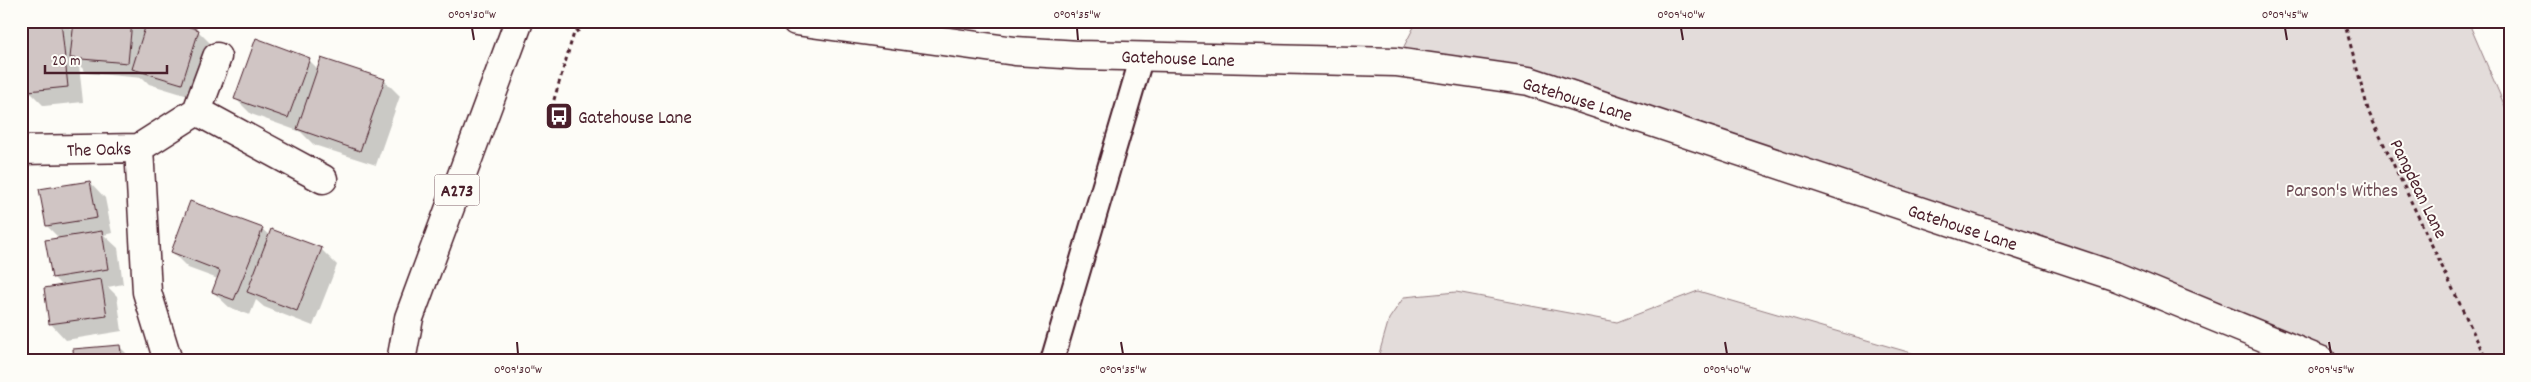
<svg xmlns="http://www.w3.org/2000/svg" width="2531" height="382" viewBox="0 0 2531 382" font-family="Dekko,sans-serif">
<style>
.green{fill:#e3dcda;stroke:#967e82}
.shadow{fill:#0003}
.building{fill:#d0c5c4;stroke:#4a1f2b}
.lines{fill:none;stroke-linecap:round;stroke-linejoin:round}
.lane-casing{stroke:#4a1f2b;stroke-width:26}
.street-casing{stroke:#4a1f2b;stroke-width:31}
.primary-casing{stroke:#4a1f2b;stroke-width:31}
.path{stroke:#4a1f2b;stroke-width:3;stroke-dasharray:4 4;stroke-linecap:butt}
.lane{stroke:#fdfcf7;stroke-width:22}
.street{stroke:#fdfcf7;stroke-width:28}
.primary{stroke:#fdfcf7;stroke-width:28}
.ticks{fill:none;stroke:#4a1f2b;stroke-width:2}
.labels{text-anchor:middle;stroke-width:4;stroke-linejoin:round;paint-order:stroke}
.shield{fill:#fdfcf7;stroke:#806168;stroke-width:1}
.shield-label{font-size:18px;font-weight:bold;fill:#4a1f2b}
.street-label{font-size:19px;fill:#4a1f2b;stroke:#fdfcf7}
.poi-label{font-size:19px;fill:#4a1f2b;stroke:#fdfcf7;text-anchor:start}
.park-label{font-size:19px;fill:#704e57;stroke:#fdfcf7}
.neatline{fill:none;stroke:#4a1f2b;stroke-width:2}
.ticks-label{font-size:12px;text-anchor:middle;fill:#4a1f2b}
</style>
<rect width="100%" height="100%" fill="#fdfcf7"/>
<filter id="ink" filterUnits="userSpaceOnUse"><feTurbulence type="fractalNoise" baseFrequency=".02" numOctaves="2"/><feDisplacementMap in="SourceGraphic" scale="10" xChannelSelector="R" yChannelSelector="G"/><feConvolveMatrix kernelMatrix="1 2 1 2 8 2 1 2 1" color-interpolation-filters="sRGB"/></filter>
<g filter="url(#ink)">
<path class="green" d="M1417,21H2468L2510,118V361H2322L1529,81L1396,62Z
M1698,291L1939,361H1377L1389,319L1404,297L1456,292L1617,322Z"/>
<path class="shadow" d="M63,21L74,32L75,21H147L198,31L214,47L198,99L149,84L143,78L87,73L79,65L83,102L44,106L29,91L28,82L22,83L26,123L21,124V22Z
M309,60L318,69L384,80L400,96L376,165L314,145L301,132L251,114L235,98Z
M90,182L105,198L112,233L104,235L118,248L123,284L108,287L117,296L122,331L66,340L51,324L45,289L62,286L53,277L60,239L47,226Z
M262,229L270,236L321,249L337,265L313,326L264,307L256,300L250,315L229,307L213,292L218,279L188,268L172,252Z
M21,259L26,281L21,282Z
M120,347L134,361H75Z"/>
<path class="building" d="M21,21H61L68,87L28,91L25,65L21,66Z
M74,21H132L128,63L70,58Z
M147,21H171L199,30L182,84L132,69Z
M256,38L310,58L288,118L234,99Z
M321,58L385,79L360,151L297,129Z
M90,181L97,218L46,226L39,189Z
M190,201L263,228L234,300L212,292L220,271L171,252Z
M271,229L322,248L297,311L247,292Z
M102,231L108,269L52,278L45,240Z
M101,279L107,316L49,324L44,288Z
M120,345L122,361H74L73,349Z"/>
<g class="lines">
<g class="lane-casing">
<path id="lane" d="M1052,361L1142,56"/>
</g>
<g class="street-casing">
<path id="street" d="M796,21L1015,51L1079,55L1396,62L1529,81L2117,277L2322,361
M197,111L323,179
M139,148L147,292L168,361
M21,150L139,148L197,111L217,57"/>
</g>
<g class="primary-casing">
<path id="primary" d="M401,361L409,318L519,21"/>
</g>
<path class="path" d="M2344,21L2369,113L2487,361
M547,123L574,33L594,21"/>
<use href="#lane" class="lane"/>
<use href="#street" class="street"/>
<use href="#primary" class="primary"/>
</g>
</g>
<path class="ticks" d="M472,28L474,40M1077,28L1078,40M1681,28L1683,40M2285,28L2287,40M517,342L518,354M1121,342L1123,354M1725,342L1727,354M2329,342L2331,354"/>
<defs>
<g id="bus-square" transform="scale(1.4375)"><rect x="-9" y="-9" width="18" height="18" rx="4" fill="#4a1f2b" stroke="#fdfcf7"/><path d="M-5-6H5V4H4V6H2V4H-2V6H-4V4H-5ZM-3.5-4V0h7V-4ZM-3.5 1.2v1.5H-2V1.2ZM2 1.2v1.5H3.5V1.2Z" fill="#fff"/></g>
</defs>
<g fill-rule="evenodd">
<use href="#bus-square" x="559" y="116"/>
</g>
<g class="labels">
<rect class="shield" x="434.5" y="174.5" width="45" height="31" rx="4"/>
<g class="shield-label">
<text x="457" y="196">A273</text>
</g>
<g class="street-label">
<text transform="translate(1178 57) rotate(2)" y="7">Gatehouse Lane</text>
<text transform="translate(1578 98) rotate(17)" y="7">Gatehouse Lane</text>
<text transform="translate(99 148) rotate(-2)" y="7">The Oaks</text>
<text transform="translate(2420 188) rotate(64)" y="7">Pangdean Lane</text>
<text transform="translate(1963 226) rotate(18)" y="7">Gatehouse Lane</text>
</g>
<g class="poi-label">
<text x="578" y="123">Gatehouse Lane</text>
</g>
<g class="park-label">
<text x="2342" y="196">Parson's Withes</text>
</g>
</g>
<rect width="2531" height="382" fill="none" stroke="#fdfcf7" stroke-width="55"/>
<path d="M45 65v8h122v-8" fill="none" stroke="#4a1f2b" stroke-width="2.5"/>
<text x="52" y="65" font-size="15" fill="#4a1f2b" stroke="#fdfcf7" stroke-width="4" paint-order="stroke">20 m</text>
<rect x="28" y="28" width="2476" height="326" class="neatline"/>
<g class="ticks-label">
<text x="472" y="18">0°09'30"W</text>
<text x="1077" y="18">0°09'35"W</text>
<text x="1681" y="18">0°09'40"W</text>
<text x="2285" y="18">0°09'45"W</text>
<text x="518" y="373">0°09'30"W</text>
<text x="1123" y="373">0°09'35"W</text>
<text x="1727" y="373">0°09'40"W</text>
<text x="2331" y="373">0°09'45"W</text>
</g>
</svg>
